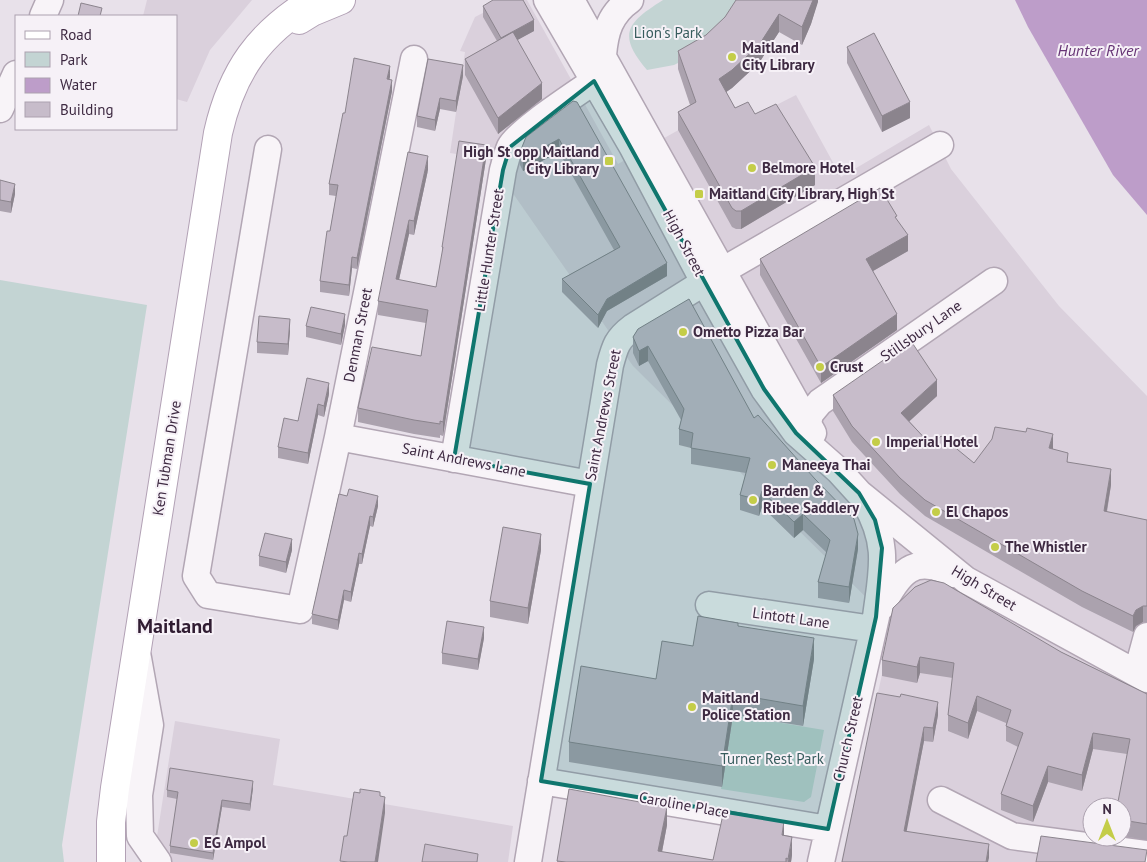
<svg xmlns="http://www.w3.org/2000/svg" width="1147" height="862" viewBox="0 0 1147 862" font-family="'PT Sans',sans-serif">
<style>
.built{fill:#dad0dc;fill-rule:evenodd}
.green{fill:#c3d4d3}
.water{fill:#bd9dc9}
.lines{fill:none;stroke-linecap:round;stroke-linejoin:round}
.minor-casing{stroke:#b2a6b4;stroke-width:29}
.major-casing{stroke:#b2a1b5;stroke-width:30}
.minor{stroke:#f8f4f8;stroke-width:26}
.major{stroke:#fff;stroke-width:28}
.wall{fill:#aba2ae}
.shaded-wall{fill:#8b848d}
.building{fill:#c7bcca;stroke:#8b848d}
.marked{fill:#0f766e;fill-opacity:0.2;stroke:#0f766e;stroke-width:4;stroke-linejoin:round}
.poi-dot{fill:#c4cd48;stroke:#f6f1f7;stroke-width:2}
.labels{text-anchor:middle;stroke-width:4;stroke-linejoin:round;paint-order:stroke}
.park-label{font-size:15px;fill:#375c5d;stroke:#f6f1f7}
.poi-label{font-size:15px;font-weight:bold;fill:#3e2a42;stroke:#f6f1f7;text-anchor:start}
.street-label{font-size:15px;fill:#3e2a42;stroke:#f6f1f7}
.water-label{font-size:16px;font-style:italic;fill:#663475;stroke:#f6f1f7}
.district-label{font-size:20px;font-weight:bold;fill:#301c32;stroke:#f6f1f7}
</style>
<rect width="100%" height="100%" fill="#e8e1ea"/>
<path class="built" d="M147,0H252L210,50L187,102L176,99V16H143Z
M508,0H527L618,164L723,105L735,126L796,95L841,177L929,125L951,169L1059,306L1147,396V862H841L893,624L633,366L489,159L450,153L465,52L460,51L475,17ZM1092,807H1122V837H1092Z
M175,721L280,739L273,785L513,826L508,862H153Z"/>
<path class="green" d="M663,0H739L734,11L694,55L674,65L647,70C616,34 628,22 663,0Z
M0,280L147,305L62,845L64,862H0Z
M733,715L824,730L811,797L804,802L721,789Z"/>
<path class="water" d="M1015,0H1147V215L1113,175L1028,27Z"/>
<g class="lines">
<g class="minor-casing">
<path id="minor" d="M547,0L632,146L704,282L764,389L796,433L839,471L859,493L966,580L1147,679
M571,0L813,433
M43,16L50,0
M603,55C605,32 610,14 630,0
M0,109L16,74
M268,149L196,576L208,595L300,610L338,437L414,59
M808,424L810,414L820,402L994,281
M338,437L590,484
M454,459L503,170C505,163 507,154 510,147C518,131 576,94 594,81
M709,605L873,629
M881,607C899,573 913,553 953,574
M138,658L150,725L139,795L140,836L158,862
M1137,673L1147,636
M541,781L828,829
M941,800L1012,836L1147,854
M528,862L610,365C615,346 617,339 633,327L722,271L940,145
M821,862L876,617C882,570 890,545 865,502"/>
</g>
<g class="major-casing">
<path id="major" d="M299,20L312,12L341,0
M111,862V822L115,788L218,133C232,71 259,33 314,0"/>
</g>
<use href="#minor" class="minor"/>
<use href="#major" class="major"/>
</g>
<path class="wall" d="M818,0L811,24L802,45L779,32L759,63L732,88L726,92L735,108L755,114L815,185L741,229H736L732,227L678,130V112L690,105L678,69V51Z
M483,6L534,31L517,40L542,99L498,134L465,75V59L497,41L483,17Z
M847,47L910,118L882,132L847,63Z
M463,76L456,112L440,109L435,131L417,127V116Z
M390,77L389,79L392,91L357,269L352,268L349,296L320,292V281L330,231L336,196L329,195V184L345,113Z
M573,101L667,276L607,311L598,328L562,292V279L614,250L559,152L523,171L520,165V152Z
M486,159L443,436L440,435V438L414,434L358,422V408L421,356L426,323L378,315V301L428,170L414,235L409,234L399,280L436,287L442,254V247Z
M0,180L15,194L11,213L0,211Z
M897,220L908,251L873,271L897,330L821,383L760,275V259Z
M345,325L341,345L306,337V326Z
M638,329L754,418L858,549L849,603L818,598V582L827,553L803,530L794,538L762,507L759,516L740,510V495L746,473L691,464V448L679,445V429L681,420L648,361L639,366L633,353V337Z
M290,330L288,355L257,353V342Z
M329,394L324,417L318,415L308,464L278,458V447L298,421Z
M833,395L937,396L909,421L932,446L974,463L1053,449L1068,462L1111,485L1107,512L1147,520V622H1143L1136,626L1133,632L1082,607L925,516L900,494L852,442L833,411Z
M339,494L378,506L373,527L370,526L362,564H359L351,602L344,600L338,630L312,624V614Z
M292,550L286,573L259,566V556Z
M541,550L528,624L490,617V601Z
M893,608L1061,652L1147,694V840L1122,836V807L1127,754L1093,749L1082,791L1048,782L1033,822L1001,810V794L1018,747L1006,741V723L977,711L968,739L948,731V715L953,678L920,673L917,683L882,676V660Z
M738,626L814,659L803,726L733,715L722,787L569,762V742L656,679L693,646Z
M484,638L478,670L442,664V653Z
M900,697L938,715L933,742L924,741L906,831L989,858L842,862Z
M253,788L250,811L222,807L213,860L170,853V846L177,799L167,797V790Z
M569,789L667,825L662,852L713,860L784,836L792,855L791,862H557Z"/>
<path class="shaded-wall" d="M813,0H818V2L811,24L802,45V27Z
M779,14V32L759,63L732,88L719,97V79Z
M534,20V31L501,49V38Z
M463,65V76L456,112V101Z
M390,66V77L387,90V79Z
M392,80V91L357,269V258Z
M542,83V99L498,134V118Z
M440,98V109L435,131V120Z
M910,102V118L882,132V116Z
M559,139V152L523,171V159Z
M486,145V159L443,436V422Z
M428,156V170L414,235V221Z
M815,167V185L741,229V211Z
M15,184V194L11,213V202Z
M409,220V234L396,293V279Z
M908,235V251L866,275V259Z
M352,257V268L349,296V285Z
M667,263V276L607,311L598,328V315L607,299Z
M345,314V325L341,345V334Z
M897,314V330L821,383V367Z
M290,319V330L288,355V344Z
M648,346V361L639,366V351Z
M937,380V396L901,429V413Z
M329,383V394L324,417V406Z
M318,404V415L308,464V453Z
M1053,434V450L1049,448Z
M1111,469V485L1104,527V511Z
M762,491V507L759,516V500Z
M378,496V506L373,527V517Z
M803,514V530L794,538V522Z
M370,516V526L362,564V554Z
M541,534V550L528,624V608Z
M858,534V549L849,603V587Z
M292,539V550L286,573V562Z
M359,553V564L351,602V592Z
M344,590V600L338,630V620Z
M1143,606V622L1136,626L1133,632V616L1136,610Z
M484,627V638L478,670V659Z
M814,638V659L803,726V706Z
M920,657V673L917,683V667Z
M733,694V715L722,787V766Z
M977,696V711L968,739V723Z
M938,702V715L933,742V728Z
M924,727V741L904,845V831Z
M1093,733V749L1082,791V775Z
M1048,766V782L1033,822V806Z
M253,781V788L250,811V804Z
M385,797V813L378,862H375Z
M222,800V807L213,860V853Z
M667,807V825L660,862L658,851Z
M784,821V839L782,835Z
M792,837V855L791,862H788Z
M989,844V858L988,862H986Z"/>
<path class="building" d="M493,0H523L534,20L501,38L483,6Z
M736,0H813L802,27L779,14L759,45L732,70L719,79L735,108L748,102L755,114L776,104L815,167L741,211H736L732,208L678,112L696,102L678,51L706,35L725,17Z
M81,3L102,8L100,16H78Z
M513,32L542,83L498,118L465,59Z
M874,33L910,102L882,116L847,47Z
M354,58L390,66L387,79L392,80L357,258L352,257L349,285L320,281L327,231H330L338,185L329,184L343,113H345Z
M428,59L463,65L456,101L440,98L435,120L417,116Z
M573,101L577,102L667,263L607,299L598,315L562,279L620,247L559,139L523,159L520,152L526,137Z
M459,141L486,145L443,422L440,421V424L414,420L358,408L372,347L421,356L428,310L378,301L408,152L428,156L414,221L409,220L396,279L436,287L443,247H442Z
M0,180L15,184L11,202L0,200Z
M880,188L897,216L895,217L908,235L866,259L897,314L821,367L760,259Z
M689,299L754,418L758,415L815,479L854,519L858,534L849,587L818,582L830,540L803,514L794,522L762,491L759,500L740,495L750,458L691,448L693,433L679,429L684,409L648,346L639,351L633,337L638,329Z
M311,307L345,314L341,334L306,326Z
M259,316L290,319L288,344L257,342Z
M911,341L937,380L901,413L932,446L941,436L974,463L992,439L995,427L1026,432L1027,428L1053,434L1049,448L1068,453L1067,462L1111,469L1104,511L1147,520V606H1143L1136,610L1133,616L1082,591L925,500L900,478L852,426L833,395Z
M307,378L329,383L324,406L318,404L308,453L278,447L284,418L298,421Z
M349,489L378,496L373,517L370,516L362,554L359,553L351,592L344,590L338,620L312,614L339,494L347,496Z
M503,527L541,534L528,608L490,601Z
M265,533L292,539L286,562L259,556Z
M931,580L944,583L1061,652L1147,694V824L1122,820V807H1117L1130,739L1093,733L1082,775L1048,766L1033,806L1001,794L1023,733L1006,726L1011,710L977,696L968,723L948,715L954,663L920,657L917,667L882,660L893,608L915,587Z
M698,616L738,623V626L814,638L803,706L733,694L722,766L569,742L581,666L656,679L662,641L693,646Z
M447,621L484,627L478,659L442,653Z
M877,693L900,697L901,694L938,702L933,728L924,727L904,831L989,844L986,862H842Z
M170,768L253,781L250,804L222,800L213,853L170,846L178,792L167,790Z
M360,789L380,792V796L385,797L375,862H348L340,861L344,836H347L354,792L360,793Z
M569,789L667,807L658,851L713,860L724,810L784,821L782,835L792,837L788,859L786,858V862H566L557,861Z
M1041,836L1147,850L1145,862H1036Z
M425,844L478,854L477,862H422Z"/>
<path class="marked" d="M594,81L764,389L796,433L859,493L875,520L882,548L876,617L828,829L541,781L590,484L454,459L503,170L510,147Z"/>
<g class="poi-dot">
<circle cx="732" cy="57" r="5"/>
<rect x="604" y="156" width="10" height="10" rx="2.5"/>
<circle cx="752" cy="168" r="5"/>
<rect x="694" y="189" width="10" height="10" rx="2.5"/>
<circle cx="683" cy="332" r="5"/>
<circle cx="820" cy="367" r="5"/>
<circle cx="876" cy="442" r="5"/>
<circle cx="772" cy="465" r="5"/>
<circle cx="753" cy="500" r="5"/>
<circle cx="936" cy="512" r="5"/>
<circle cx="995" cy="547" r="5"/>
<circle cx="692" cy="707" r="5"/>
<circle cx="194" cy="843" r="5"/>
</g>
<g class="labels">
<g class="park-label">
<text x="668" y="38">Lion's Park</text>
<text x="772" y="764">Turner Rest Park</text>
</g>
<g class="poi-label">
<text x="742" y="53">Maitland<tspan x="742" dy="17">City Library</tspan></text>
<text x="599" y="157" text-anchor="end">High St opp Maitland<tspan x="599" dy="17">City Library</tspan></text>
<text x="762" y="173">Belmore Hotel</text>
<text x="709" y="199">Maitland City Library, High St</text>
<text x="693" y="337">Ometto Pizza Bar</text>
<text x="830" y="372">Crust</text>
<text x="886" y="447">Imperial Hotel</text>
<text x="782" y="470">Maneeya Thai</text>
<text x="763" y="496">Barden &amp;<tspan x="763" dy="17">Ribee Saddlery</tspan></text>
<text x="946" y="517">El Chapos</text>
<text x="1005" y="552">The Whistler</text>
<text x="702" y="703">Maitland<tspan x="702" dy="17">Police Station</tspan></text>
<text x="204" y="848">EG Ampol</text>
</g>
<g class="street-label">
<text transform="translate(684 243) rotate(62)" y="5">High Street</text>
<text transform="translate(489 250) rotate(-81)" y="5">Little Hunter Street</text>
<text transform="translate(921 331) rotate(-35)" y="5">Stillsbury Lane</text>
<text transform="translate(358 335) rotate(-79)" y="5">Denman Street</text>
<text transform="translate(603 415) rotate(-79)" y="5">Saint Andrews Street</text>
<text transform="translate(167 458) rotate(-81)" y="5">Ken Tubman Drive</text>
<text transform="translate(464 460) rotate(11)" y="5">Saint Andrews Lane</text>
<text transform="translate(984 588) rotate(31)" y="5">High Street</text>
<text transform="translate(791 618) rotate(8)" y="5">Lintott Lane</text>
<text transform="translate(848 739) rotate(-77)" y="5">Church Street</text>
<text transform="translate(684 805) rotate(10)" y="5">Caroline Place</text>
</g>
<g class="water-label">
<text x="1098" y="56">Hunter River</text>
</g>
<g class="district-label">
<text x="175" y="633">Maitland</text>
</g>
</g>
<rect x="15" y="15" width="162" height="115" fill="#f6f1f7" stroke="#aca1af"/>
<rect x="25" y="31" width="25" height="8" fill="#ffffff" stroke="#aca1af"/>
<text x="60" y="40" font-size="15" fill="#3e2a42">Road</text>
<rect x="25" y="52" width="25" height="15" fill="#c3d4d3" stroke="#aca1af"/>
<text x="60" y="65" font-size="15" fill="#3e2a42">Park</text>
<rect x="25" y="78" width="25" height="15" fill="#bd9dc9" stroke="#aca1af"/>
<text x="60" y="90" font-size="15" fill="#3e2a42">Water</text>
<rect x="25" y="102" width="25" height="15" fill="#c7bcca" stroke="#aca1af"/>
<text x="60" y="115" font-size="15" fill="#3e2a42">Building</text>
<g transform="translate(1107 822)"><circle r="24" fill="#f6f1f7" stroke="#aca1af"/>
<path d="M0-4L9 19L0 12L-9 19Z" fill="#c4cd48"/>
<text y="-8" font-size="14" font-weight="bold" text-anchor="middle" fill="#3e2a42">N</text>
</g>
</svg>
